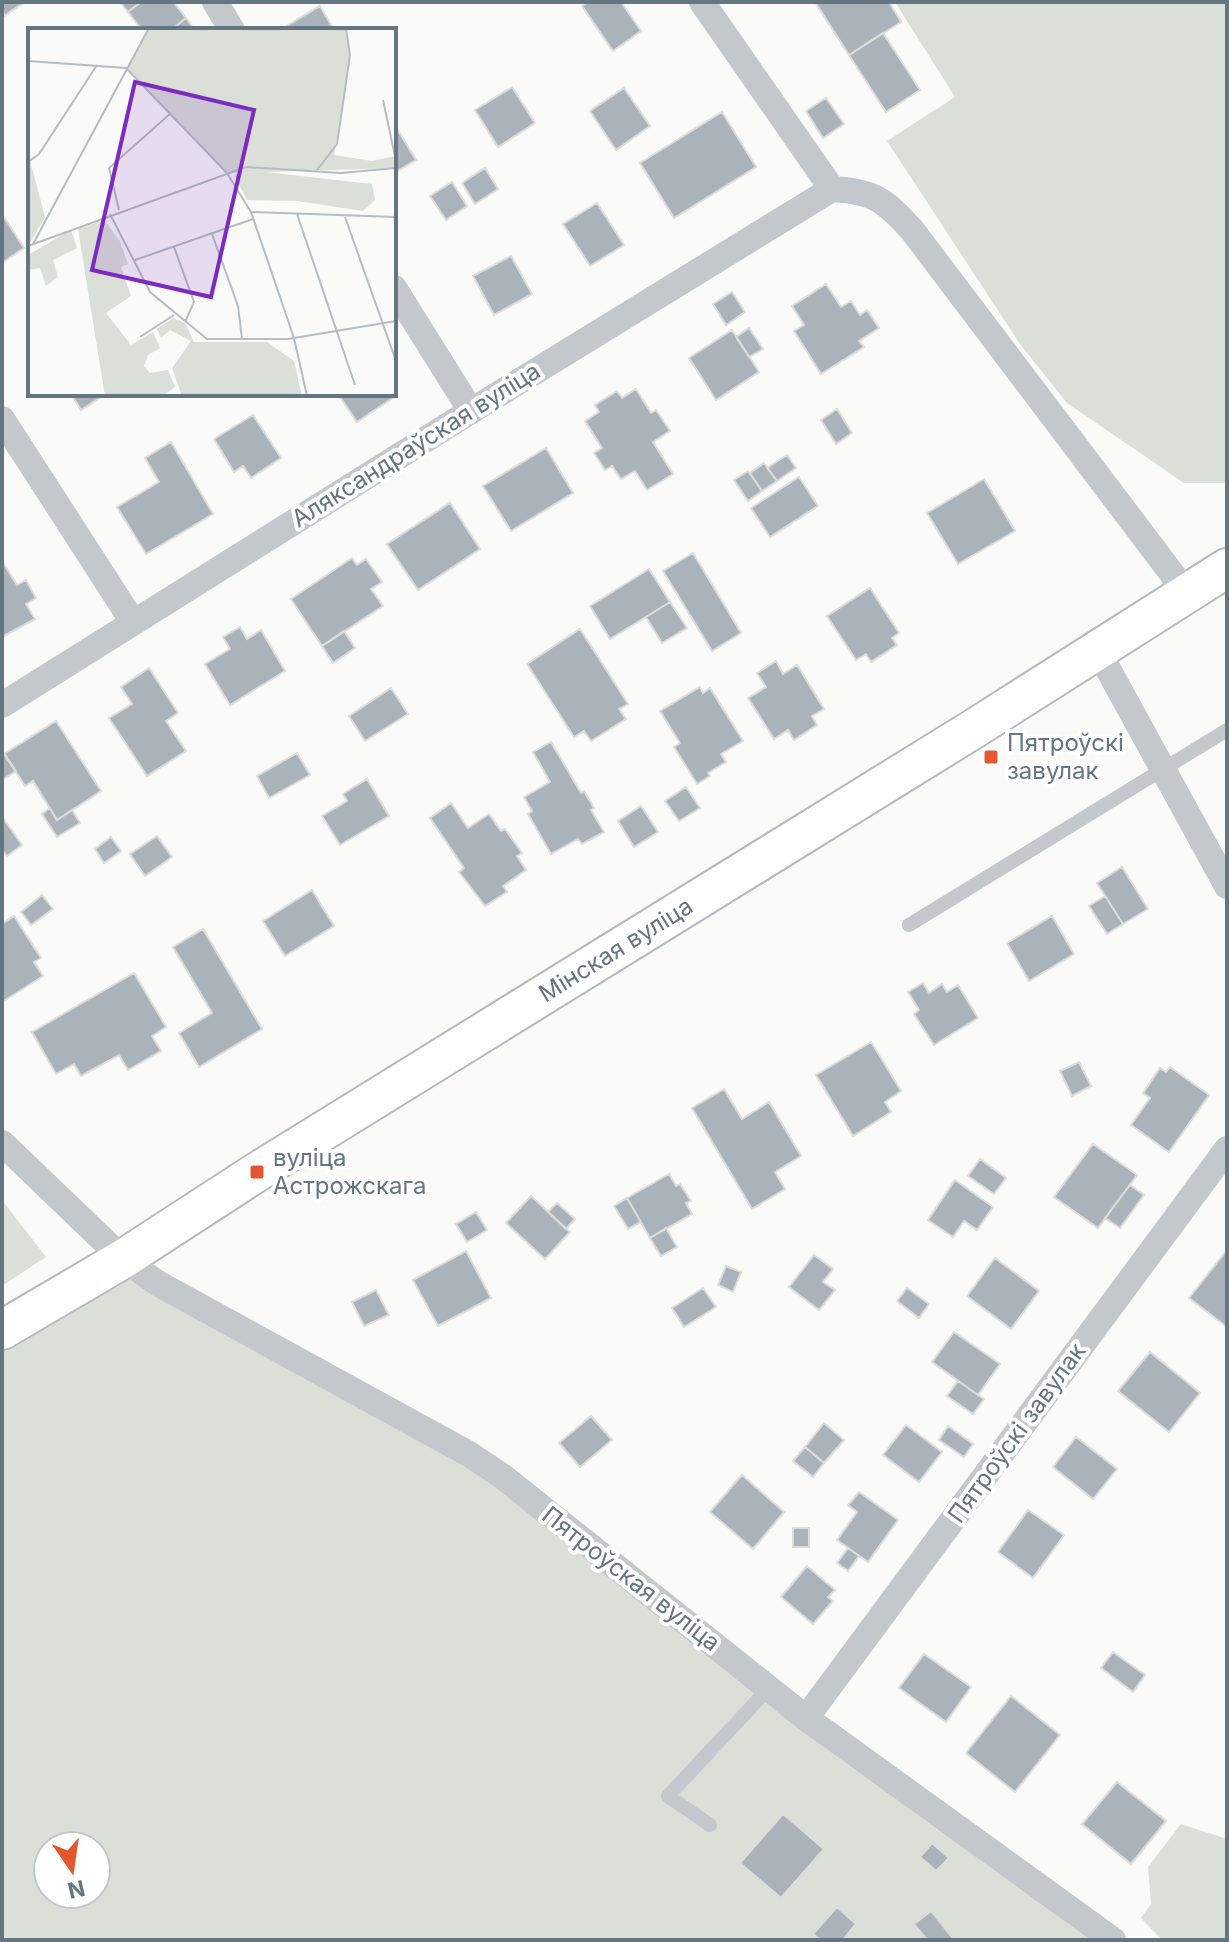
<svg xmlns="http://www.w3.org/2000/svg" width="1229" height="1942" viewBox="0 0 1229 1942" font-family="Inter,sans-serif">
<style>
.green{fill:#dadfd7;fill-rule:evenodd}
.building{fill:#aab3b9;stroke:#dcdcda;stroke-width:2}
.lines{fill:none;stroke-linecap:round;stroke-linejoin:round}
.secondary-casing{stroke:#b3babf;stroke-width:42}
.lane{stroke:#c3c8cc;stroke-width:14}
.street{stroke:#c3c8cc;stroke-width:26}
.secondary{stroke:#fff;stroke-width:38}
.poi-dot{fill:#e4572e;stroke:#fff;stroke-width:3}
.labels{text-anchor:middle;stroke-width:8;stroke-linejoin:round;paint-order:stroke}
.street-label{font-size:24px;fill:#657683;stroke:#fff}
.poi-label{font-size:24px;fill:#657683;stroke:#fff;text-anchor:start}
.inset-road{fill:none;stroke:#b5bdc2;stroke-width:2}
.view{fill:#7b2cbf;fill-opacity:0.15;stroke:#7b2cbf;stroke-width:4}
.inset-edge{fill:none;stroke:#657683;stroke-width:4}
</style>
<rect width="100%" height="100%" fill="#fafaf8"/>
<path class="green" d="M895,2H1227V483H1184L1067,403L1020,344L887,141L955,97Z
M2,1200L46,1257L2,1286Z
M123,1259L443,1437L1113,1940H2V1330ZM48,1846H96V1894H48Z
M1181,1824L1227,1839V1940H1162L1141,1918L1151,1904L1148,1867Z"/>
<path class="building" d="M2,2H22L23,3L4,16Z
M120,2H141L128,12Z
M141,2H177L175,4L186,18L171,30H142L128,12Z
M589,2H621L641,31L613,51L582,6Z
M815,2H889L901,22L849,55Z
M320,6L334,30H280Z
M186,18L193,28L171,30Z
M883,33L920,90L886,112L849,55Z
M512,87L535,123L498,147L475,110Z
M624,88L650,126L616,150L590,111Z
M826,98L844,124L823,138L806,111Z
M722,112L756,167L674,218L640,163Z
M394,124L416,160L394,173Z
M485,168L498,189L475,204L462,183Z
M452,182L467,206L446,220L430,196Z
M597,203L624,245L590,266L563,224Z
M2,214L24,248L2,263Z
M511,256L532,294L494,315L473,276Z
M826,284L841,307L851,301L860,315L867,310L879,328L859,341L864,347L821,374L794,331L804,325L792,306Z
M732,292L745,312L726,325L713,304Z
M749,328L763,349L749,357L736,337Z
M732,330L759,372L716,400L689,358Z
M636,389L651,413L656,410L670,431L653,442L673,474L647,490L635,471L621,479L612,466L605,470L594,453L602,448L585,421L599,412L595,405L617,391L622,398Z
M394,391L397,395L357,422L338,394H394Z
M71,394H106L81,410Z
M837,409L852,433L836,444L821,420Z
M253,415L281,458L251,478L243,466L234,472L214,439Z
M171,442L213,514L146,554L117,507L159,482L145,458Z
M546,448L573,493L511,531L483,486Z
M787,455L796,468L777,481L767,468Z
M764,463L777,481L762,491L750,473Z
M748,471L762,491L748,501L734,480Z
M799,477L818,506L770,537L751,508Z
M984,479L1015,531L958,564L927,513Z
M450,503L480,549L418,590L387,544Z
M693,553L741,633L712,651L663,571Z
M352,558L357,565L366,559L382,582L371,589L383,606L322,646L291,599Z
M2,561L17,585L26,580L36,598L26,604L35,619L2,637Z
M649,569L670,602L610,639L590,606Z
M870,588L899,633L892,638L897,645L871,662L866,654L856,660L827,616Z
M670,602L687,628L662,643L646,617Z
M240,627L247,639L261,630L285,671L230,705L205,664L230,649L223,637Z
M580,629L628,704L619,709L626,719L591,741L584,731L574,737L527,664Z
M344,631L355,648L333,663L322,646Z
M776,661L783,674L797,665L824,709L812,716L817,725L794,740L788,730L774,739L748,698L766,687L757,673Z
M149,668L178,713L166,721L186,751L147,776L109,718L132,704L121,687Z
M700,687L703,693L710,688L743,741L721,754L726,762L708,773L710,776L697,784L674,747L680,743L660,711Z
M391,688L408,714L365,741L349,716Z
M56,721L101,791L57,820L33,781L25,786L4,754Z
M551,742L581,793L584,791L594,808L591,810L604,832L582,844L578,839L551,854L528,814L532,811L524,797L550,782L533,752Z
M2,750L16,771L2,780Z
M297,753L310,775L269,798L257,776Z
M367,779L389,816L340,845L322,816L347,801L343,794Z
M686,787L700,808L679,821L665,801Z
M451,803L468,828L489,814L501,831L505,829L522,853L517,856L526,870L503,886L507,892L485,906L459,872L464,868L430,818Z
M641,806L658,832L634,847L618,821Z
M50,808L57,820L72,810L80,823L57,837L42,814Z
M3,818L22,845L7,856L2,850Z
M157,836L172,857L145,876L130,854Z
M111,837L121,851L104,863L95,849Z
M1122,867L1148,909L1123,924L1097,883Z
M312,890L334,926L285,956L263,921Z
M42,895L53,909L31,925L21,912Z
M1105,896L1123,924L1107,934L1089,906Z
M14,916L41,958L34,962L43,976L2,1002V924Z
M1052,916L1074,954L1029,981L1007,943Z
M203,929L262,1029L199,1067L179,1033L212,1013L173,947Z
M134,973L166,1027L152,1036L161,1051L128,1070L119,1055L81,1076L74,1064L56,1074L32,1032Z
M923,983L929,993L942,984L947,992L958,985L978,1018L934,1045L914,1014L919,1010L908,992Z
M871,1042L901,1091L885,1102L891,1112L853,1136L816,1075Z
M1079,1062L1091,1086L1072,1096L1060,1071Z
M1170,1067L1209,1095L1169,1152L1131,1125L1150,1098L1143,1093L1160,1068L1166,1072Z
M724,1089L742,1119L769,1102L801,1156L775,1172L785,1189L752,1209L692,1108Z
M1093,1144L1137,1175L1098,1228L1054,1197Z
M980,1159L1006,1178L994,1194L968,1176Z
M669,1174L676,1186L680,1184L691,1201L686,1203L692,1214L650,1238L627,1198Z
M955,1180L993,1207L977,1230L964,1221L953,1237L928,1220Z
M1130,1185L1144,1195L1120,1228L1105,1218Z
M531,1196L570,1232L545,1259L506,1223Z
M627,1198L641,1222L628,1229L614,1206Z
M557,1203L575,1219L566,1229L548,1212Z
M476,1212L487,1230L467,1242L456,1224Z
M666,1228L677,1247L661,1256L650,1238Z
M1227,1250V1327L1189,1298Z
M466,1251L491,1298L438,1326L413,1280Z
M814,1255L833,1269L823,1282L835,1290L819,1310L789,1287Z
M995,1258L1039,1291L1011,1329L967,1296Z
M726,1266L741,1272L733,1292L718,1285Z
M703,1288L716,1307L684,1327L672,1308Z
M907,1288L929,1304L919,1318L897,1301Z
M376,1290L389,1315L364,1326L352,1302Z
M954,1332L1000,1364L978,1395L932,1362Z
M1150,1352L1200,1393L1169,1432L1118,1391Z
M958,1381L984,1399L973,1414L947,1396Z
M591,1416L612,1440L580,1467L559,1443Z
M824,1423L844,1440L824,1463L805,1447Z
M906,1425L942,1452L919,1482L883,1455Z
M948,1426L973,1444L964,1457L939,1440Z
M1076,1437L1117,1469L1093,1499L1053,1467Z
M805,1447L824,1463L813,1477L793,1461Z
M742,1475L784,1512L753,1549L710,1512Z
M859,1492L898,1520L868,1562L837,1540L857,1512L848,1505Z
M1028,1510L1064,1535L1033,1578L998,1552Z
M793,1528H809V1547H793Z
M848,1548L859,1556L848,1571L837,1563Z
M807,1566L835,1590L828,1597L833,1601L813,1624L781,1597Z
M1113,1652L1145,1675L1133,1692L1101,1668Z
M924,1654L971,1687L946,1722L899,1688Z
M1011,1696L1060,1735L1015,1792L966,1753Z
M1117,1782L1166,1821L1131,1864L1082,1824Z
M783,1814L824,1849L781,1898L740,1863Z
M932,1843L949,1858L936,1871L920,1857Z
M837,1907L856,1924L843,1940H820L813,1934Z
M931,1911L954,1940H927L914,1924Z"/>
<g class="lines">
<g class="secondary-casing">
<g id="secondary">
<path id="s1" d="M2,1330L123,1259L257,1172L975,728L1227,568"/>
</g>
</g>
<path class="lane" d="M909,925L1227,730
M710,1825L668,1796L769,1688"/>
<path class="street" d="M215,2L232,30
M702,2L832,189
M832,189C873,191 885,200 912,230L1173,575L1184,595
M394,288L471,411
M2,419L133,622
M1097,649L1227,886
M2,705L471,411L832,189
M2,1143L123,1259L159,1284L469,1454L502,1476L806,1718L1113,1940
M806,1718L1227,1149"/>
<use href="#secondary" class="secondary"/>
</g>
<g class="poi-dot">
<rect x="983" y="749" width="16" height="16" rx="4"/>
<rect x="249" y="1164" width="16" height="16" rx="4"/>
</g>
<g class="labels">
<g class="street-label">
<text transform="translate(416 445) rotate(-32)" y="8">Аляксандраўская вуліца</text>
<text dy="8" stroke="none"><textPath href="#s1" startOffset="722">Мінская вуліца</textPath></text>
<text transform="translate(1017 1433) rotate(-54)" y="8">Пятроўскі завулак</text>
<text transform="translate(631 1579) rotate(38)" y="8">Пятроўская вуліца</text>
</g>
<g class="poi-label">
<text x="1007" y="751">Пятроўскі<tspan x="1007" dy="28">завулак</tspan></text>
<text x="273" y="1166">вуліца<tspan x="273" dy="28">Астрожскага</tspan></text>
</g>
</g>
<g transform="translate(28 28)">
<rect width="368" height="368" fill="#fafaf8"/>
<path d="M121,0H318L322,27L306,127L344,133L368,128V140L199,145L98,40ZM0,125L17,189L0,218ZM220,142L344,156L347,172L335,183L269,173L219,172L206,147ZM71,194L79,196L92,213L100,236L93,239L103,268L78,285L103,317L125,304L132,320L120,327L116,338L122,345L140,342L147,359L135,368H77L50,201ZM43,202L49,220L25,232L30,249L18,258L12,240L0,242V227ZM145,290L157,295L166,314H239L266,333L274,368H154L144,340L163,313L142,302L133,310L129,301Z" fill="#dadfd7"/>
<path class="inset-road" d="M0,33L98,40L199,145L223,184L266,310L279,368M355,72L368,133M0,134L11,126L69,37M289,142L309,116L322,27L318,0M91,182L81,140L143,85M223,184L368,189M82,186L122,264L179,311H260L368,293M269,186L327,357M317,189L368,333M184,206L210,278L214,311M5,216L121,0M0,218L218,139L313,145L368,140M146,219L166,274L157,294M107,232L225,191M112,309L146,287"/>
<path class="view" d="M107,54L226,82L183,269L64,242Z"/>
<rect width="368" height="368" class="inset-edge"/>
</g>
<rect width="1229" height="1942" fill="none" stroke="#657683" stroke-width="8"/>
<g transform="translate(72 1870) rotate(167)"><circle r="38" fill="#ffffff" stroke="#c1c8cd" stroke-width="2"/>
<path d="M0-6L14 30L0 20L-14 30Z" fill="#e4572e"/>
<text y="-12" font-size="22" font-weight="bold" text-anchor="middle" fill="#657683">N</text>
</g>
</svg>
